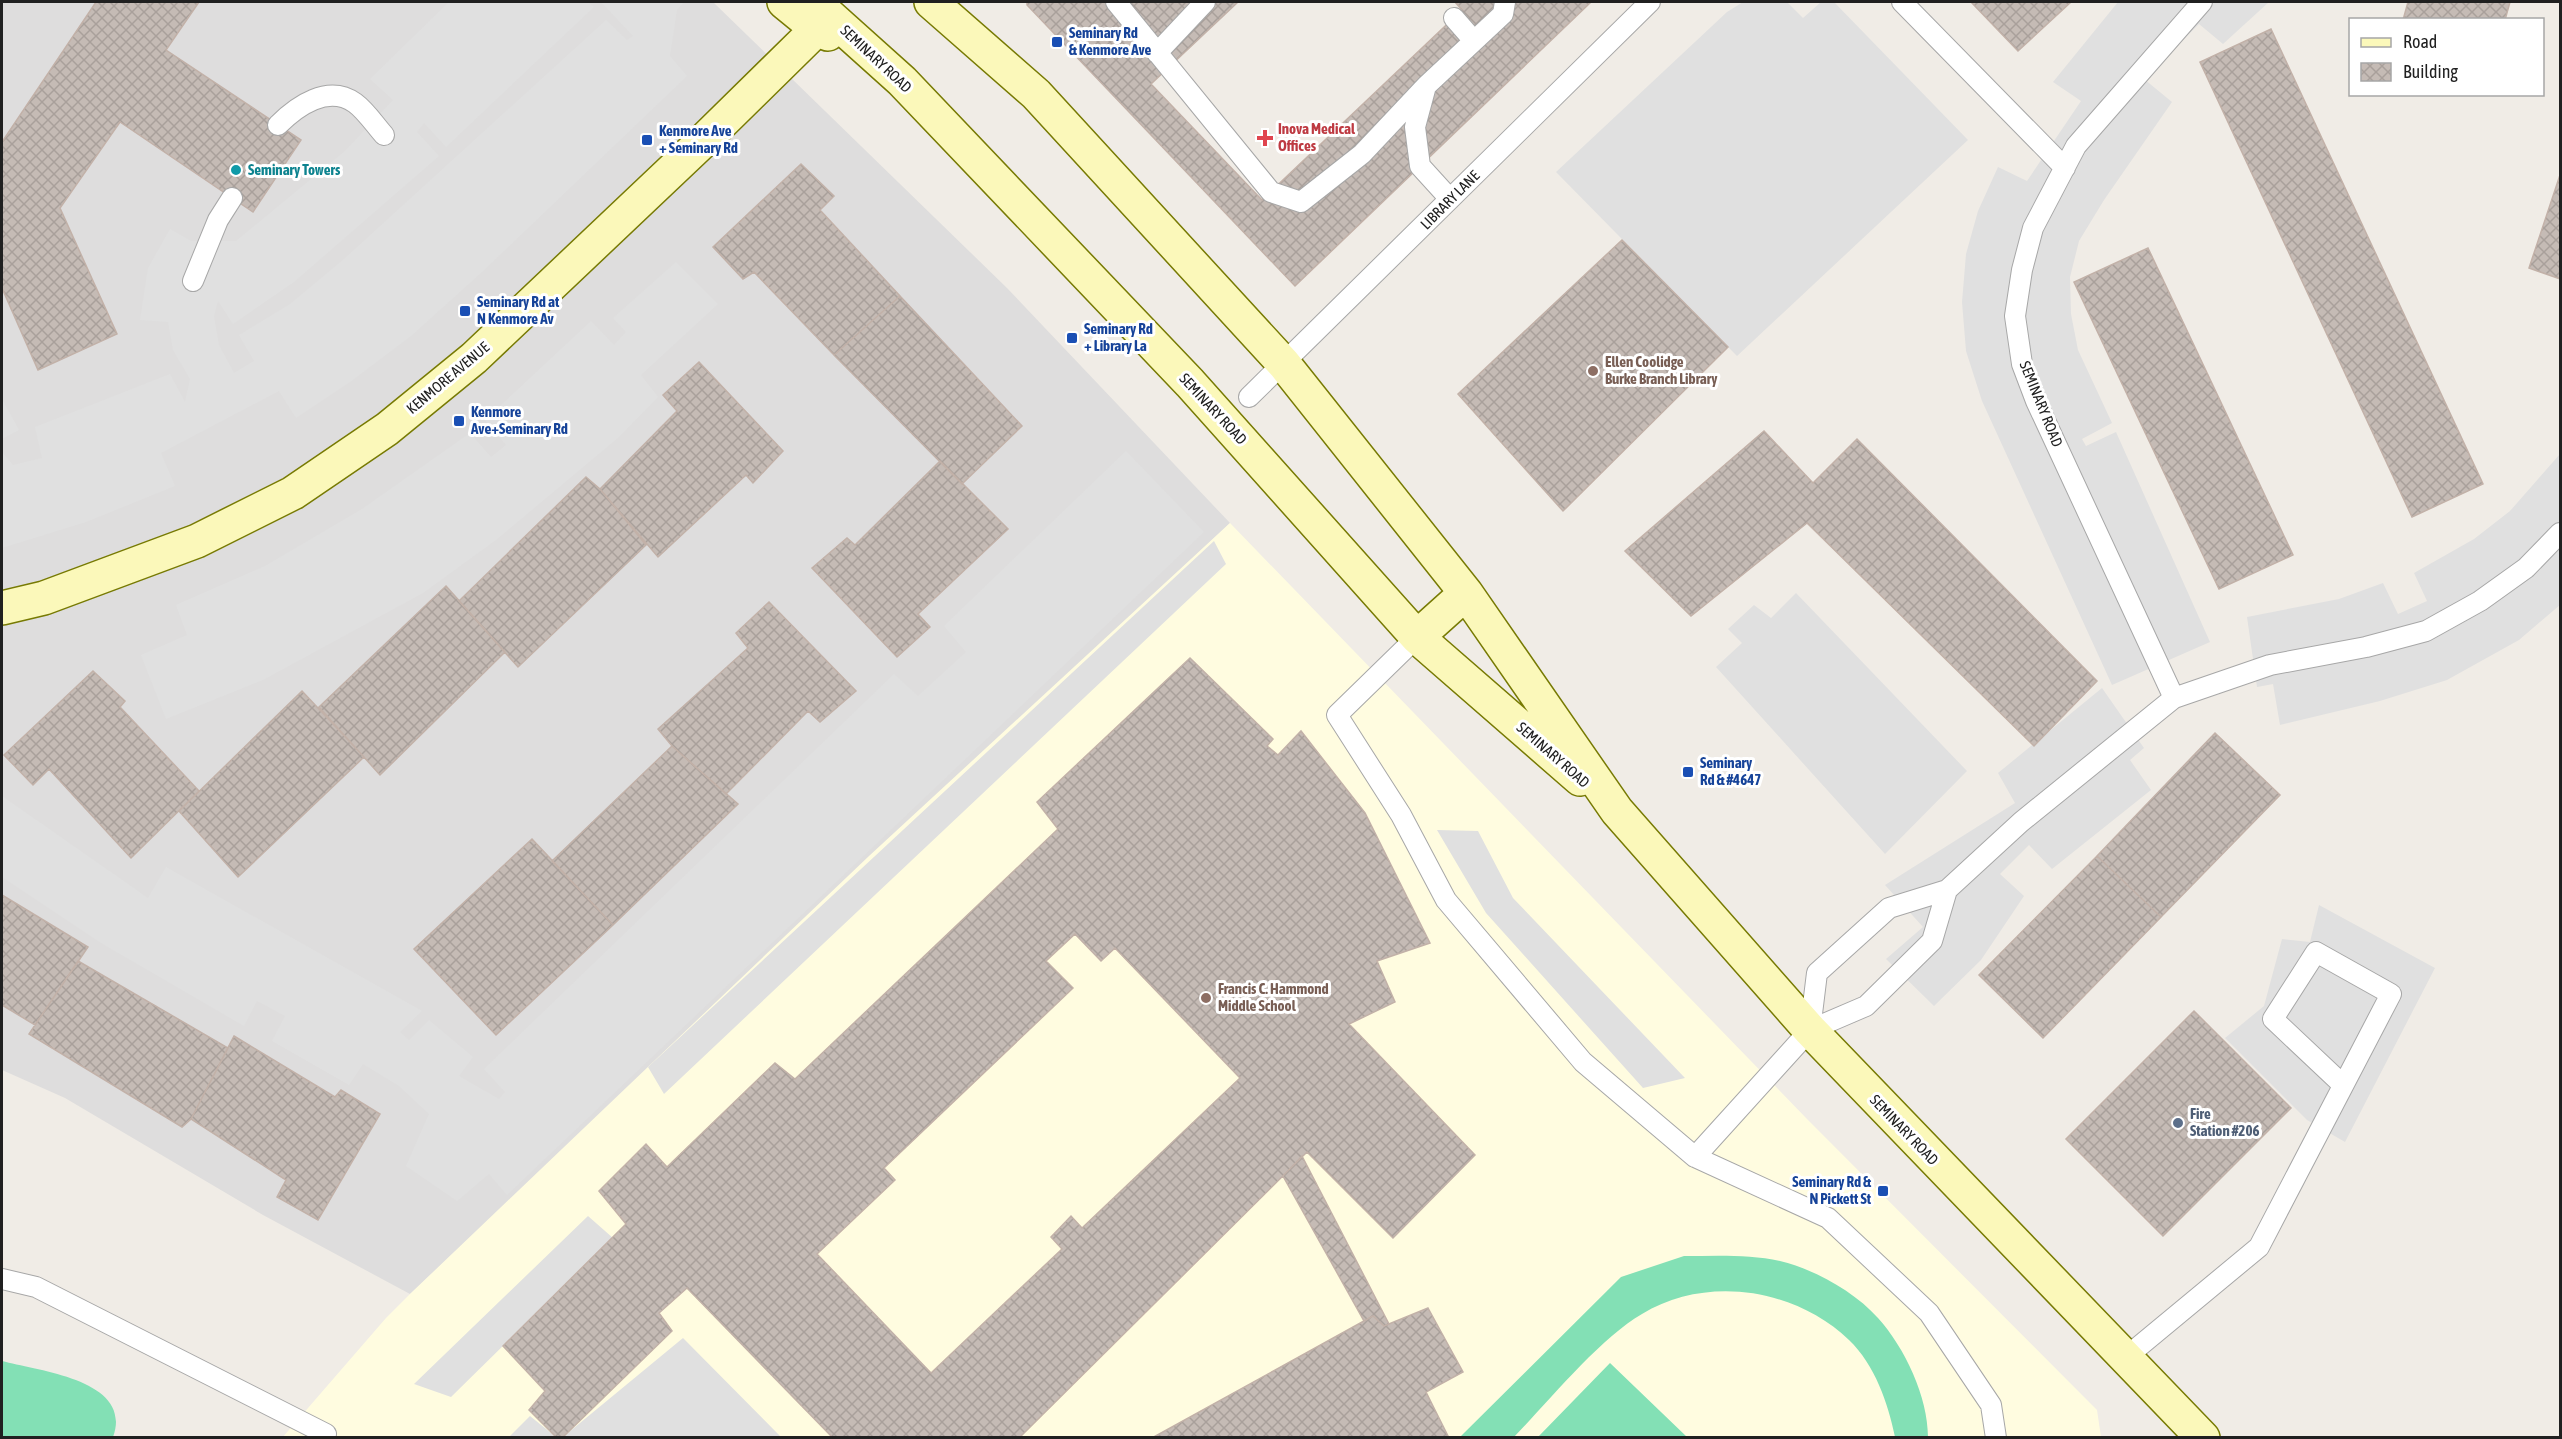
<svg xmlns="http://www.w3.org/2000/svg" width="2562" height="1439" viewBox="0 0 2562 1439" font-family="'Asap Condensed',sans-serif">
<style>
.residential{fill:#dedddd}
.education{fill:#fffce0}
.pitch{fill:#83e0b5}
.parking{fill:#e0e0e0}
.building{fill:url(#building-cross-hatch);stroke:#c2b1a8;stroke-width:1.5;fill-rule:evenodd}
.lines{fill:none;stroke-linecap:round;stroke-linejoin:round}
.lane-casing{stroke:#a7a7a7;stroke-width:22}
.secondary-casing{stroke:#777a03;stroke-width:36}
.lane{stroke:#fff;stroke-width:20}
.secondary{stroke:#fbf8ba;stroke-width:33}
.transit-dot{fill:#1a4fb4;stroke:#fff;stroke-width:2}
.health-dot{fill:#e0444e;stroke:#fff;stroke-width:2}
.culture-dot{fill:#0f9aa8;stroke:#fff;stroke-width:2}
.education-dot{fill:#8d6e63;stroke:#fff;stroke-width:2}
.service-dot{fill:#5c6f8a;stroke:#fff;stroke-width:2}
.labels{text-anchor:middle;stroke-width:6;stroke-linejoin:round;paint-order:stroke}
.transit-label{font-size:15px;font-weight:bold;fill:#164399;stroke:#fff;text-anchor:start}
.street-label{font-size:15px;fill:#202020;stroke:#fff}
.health-label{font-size:15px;font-weight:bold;fill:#be3a42;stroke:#fff;text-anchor:start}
.culture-label{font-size:15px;font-weight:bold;fill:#0d838f;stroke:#fff;text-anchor:start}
.education-label{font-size:15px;font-weight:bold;fill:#785e54;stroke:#fff;text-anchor:start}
.service-label{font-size:15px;font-weight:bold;fill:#4e5e75;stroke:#fff;text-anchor:start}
</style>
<defs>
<pattern id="building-cross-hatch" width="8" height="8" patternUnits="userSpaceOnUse" patternTransform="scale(1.5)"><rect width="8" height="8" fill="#c5bbb5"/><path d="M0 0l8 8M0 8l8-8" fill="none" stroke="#a9a09b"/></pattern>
</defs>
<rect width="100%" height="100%" fill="#f0ece6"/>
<path class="residential" d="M2,2H713L1007,288L1230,523L410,1294L263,1215L65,1098L2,1070Z"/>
<path class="education" d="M1230,523L1807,1119L2097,1410L2101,1437L282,1438L386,1318L410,1294L869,856Z"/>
<path class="pitch" d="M1684,1256C1715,1256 1749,1254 1780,1261C1813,1269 1854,1291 1878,1318C1905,1348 1928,1397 1928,1437H1895C1888,1403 1875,1365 1849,1340C1795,1288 1706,1275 1642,1314C1599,1339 1549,1401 1514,1437H1460L1621,1277Z
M2,1361C39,1371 134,1380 113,1437H2Z
M1610,1363L1687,1437H1538Z"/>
<path class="parking" d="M449,2H588L594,7L446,147L424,123L417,132L439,156L294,282L233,324L218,301L214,317L219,345L234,373L254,361L239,335L290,304L344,259L606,20L627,40L633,36L601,2H684L677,10L670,56L687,76L482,272L411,336L350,382L296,418L279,391L161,453L175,486L86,522L2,548V452L13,465L42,458L35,427L170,374L185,402L190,379L173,350L168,322L140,320L148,268L170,229L191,241H236L345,151L393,100L370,79Z
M1743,2H1787L1803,18L1821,2H1834L1968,140L1737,356L1556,172L1727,12Z
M2118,2H2269L2223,44L2199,24L2144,79L2172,102L2104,200L2079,241L2070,277L2071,314L2078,350L2112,423L2082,439L2086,446L2116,432L2210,642L2112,685L1982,401L1966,351L1962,302L1966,254L1978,211L1998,167L2027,181L2081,101L2053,82Z
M676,262L718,304L641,375L658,397L619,437L496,540L423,593L263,680L166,719L141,655L187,635L176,605L265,566L362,509L470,433L491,457L506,445L485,420L591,321L614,345L626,332L613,318Z
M2,399L19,430L2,439Z
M1126,451L1204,532L507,1195L489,1174L457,1201L406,1166L429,1114L399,1086L363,1064L349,1085L272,1041L285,1016L257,1001L244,1026L101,943L2,877V796L148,898L166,867L422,1011L400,1032L409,1040L429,1020L473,1057L459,1076L499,1099L505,1092L484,1069L894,674L918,696L966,652L944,626Z
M2560,454V605L2519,640L2447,680L2380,701L2280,725L2273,684L2257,687L2247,617L2339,599L2383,583L2398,614L2427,601L2414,573L2474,539L2510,511Z
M1214,541L1226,564L664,1094L648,1067Z
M1796,593L1967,771L1885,854L1716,667L1742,643L1728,629L1754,605L1771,618Z
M2102,688L2144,748L2130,760L2151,790L2052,869L2029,845L2000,874L2024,896L1981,960L1934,1006L1886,959L1923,927L1885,885L2015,803L1998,773Z
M1437,830L1478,831L1513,898L1685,1078L1643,1088L1486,913Z
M2319,905L2435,968L2345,1142L2307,1120L2225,1038L2264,1006L2282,939L2310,942Z
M588,1216L613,1238L451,1397L414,1384Z
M683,1338L781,1437H563Z
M530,1416L556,1437H509Z"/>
<path class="building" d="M96,2H199L166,50L301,140L253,212L120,122L60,208L117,334L38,370L2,288V142Z
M1027,2H1591L1295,286L1027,5Z
M1238,2H1455L1462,10L1262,200L1151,84Z
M1971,2H2071L2018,51Z
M2408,2H2510L2505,20H2403Z
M2271,29L2483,484L2412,517L2200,62Z
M801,164L834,196L820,210L900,296L834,355L754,272L743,279L713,247Z
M2560,175V279L2529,268Z
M1622,240L1728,347L1563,511L1458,394Z
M2148,248L2293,555L2219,589L2074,282Z
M900,296L1022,426L962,484L834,355Z
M699,362L783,451L753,483L746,475L658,557L600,489L677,411L663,395Z
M1764,431L1813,483L1857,439L2097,681L2034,746L1807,523L1691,616L1625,551Z
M940,461L1008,529L918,614L930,627L897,657L812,568L847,538L855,545Z
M586,477L600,489L646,545L518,667L459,601Z
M446,586L505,652L380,775L319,707Z
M769,602L856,691L820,722L808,711L726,794L672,746L658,729L748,648L736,633Z
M1190,658L1273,739L1267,746L1278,755L1301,731L1365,813L1430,943L1377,961L1395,1002L1349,1024L1475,1155L1393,1238L1307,1152L1019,1438H833L687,1288L659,1313L672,1331L562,1438H557L529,1410L545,1391L503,1346L626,1224L599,1191L646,1144L667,1167L775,1063L795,1079L1058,829L1037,802ZM1075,934L1101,961L1115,948L1240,1078L1082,1228L1071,1216L1051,1237L1062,1249L931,1373L817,1254L895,1180L884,1168L1073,988L1046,961Z
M93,671L125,701L120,707L199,791L131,858L49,769L33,785L4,755Z
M302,691L364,757L238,877L179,811Z
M2215,733L2280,795L2161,917L2097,856Z
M672,746L738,804L613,925L552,861Z
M532,839L613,925L496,1035L414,949Z
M2097,856L2161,917L2043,1038L1979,975Z
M2,895L88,947L35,1025L2,1005Z
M78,961L228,1048L191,1119L182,1127L29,1034Z
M2194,1011L2291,1108L2163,1236L2066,1139Z
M234,1036L335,1097L341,1090L380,1114L318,1220L277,1197L286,1180L191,1119Z
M1302,1156L1389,1324L1384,1326L1373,1316L1364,1321L1283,1176Z
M1428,1308L1463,1372L1426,1392L1449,1438H1152L1373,1316L1384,1326Z"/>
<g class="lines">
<g class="lane-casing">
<path id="lane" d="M1116,2L1271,192L1301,202L1362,154L1426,86
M1902,2L2065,168
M1454,18L1474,41
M1157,53L1205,2
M278,125C297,106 328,84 355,103C366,111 375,125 384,135
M1450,199L1420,166L1415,127L1426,86L1503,14L1505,2
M193,281L218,220L232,198
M1249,397L1650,2
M1417,637L1337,715L1401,815L1446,900L1583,1062L1695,1157L1828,1218L1929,1313L1991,1405L1996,1438
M2174,698L2036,401L2022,364L2015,316L2022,270L2033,228L2076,146L2202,2
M1810,1030L1817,973L1889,908L1947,890L2021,822L2174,698L2270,665L2366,647L2426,631L2480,601L2526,568L2560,533
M1695,1157L1810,1030L1866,1006L1932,941L1947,890
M2,1279L36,1287L326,1434
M2125,1358L2259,1247L2391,994L2316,952L2273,1019L2343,1085"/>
</g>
<g class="secondary-casing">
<path id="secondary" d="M784,2L817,29L828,34
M814,2L902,81L1190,383L1417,637L1580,779
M931,2L1036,94L1284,364L1466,593L1617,811L1810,1030L2203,1438
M2,608L44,598L197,541L293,493L387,429L474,358L702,142L817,29
M1417,637L1466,593"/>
</g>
<use href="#lane" class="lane"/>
<use href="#secondary" class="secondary"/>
</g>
<g class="transit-dot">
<rect x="1051" y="36" width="12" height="12" rx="3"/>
<rect x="641" y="134" width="12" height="12" rx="3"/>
<rect x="459" y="305" width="12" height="12" rx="3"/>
<rect x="1066" y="332" width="12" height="12" rx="3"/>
<rect x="453" y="415" width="12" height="12" rx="3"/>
<rect x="1682" y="766" width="12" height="12" rx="3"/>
<rect x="1877" y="1185" width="12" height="12" rx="3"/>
</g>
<path class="health-dot" d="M1262 129h6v6h6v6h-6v6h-6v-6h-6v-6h6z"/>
<circle class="culture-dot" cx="236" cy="170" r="6"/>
<g class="education-dot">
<circle cx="1593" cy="371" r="6"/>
<circle cx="1206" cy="998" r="6"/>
</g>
<circle class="service-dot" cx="2178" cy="1123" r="6"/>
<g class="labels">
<g class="transit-label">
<text x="1069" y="38">Seminary Rd<tspan x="1069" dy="17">&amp; Kenmore Ave</tspan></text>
<text x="659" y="136">Kenmore Ave<tspan x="659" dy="17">+ Seminary Rd</tspan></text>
<text x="477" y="307">Seminary Rd at<tspan x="477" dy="17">N Kenmore Av</tspan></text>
<text x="1084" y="334">Seminary Rd<tspan x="1084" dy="17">+ Library La</tspan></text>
<text x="471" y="417">Kenmore<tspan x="471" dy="17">Ave+Seminary Rd</tspan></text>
<text x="1700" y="768">Seminary<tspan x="1700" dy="17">Rd &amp; #4647</tspan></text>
<text x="1871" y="1187" text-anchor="end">Seminary Rd &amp;<tspan x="1871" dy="17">N Pickett St</tspan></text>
</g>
<g class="street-label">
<text transform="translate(876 59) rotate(43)" y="5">SEMINARY ROAD</text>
<text transform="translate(1450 200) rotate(-45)" y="5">LIBRARY LANE</text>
<text transform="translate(448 378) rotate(-40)" y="5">KENMORE AVENUE</text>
<text transform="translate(2041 404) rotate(68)" y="5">SEMINARY ROAD</text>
<text transform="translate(1213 409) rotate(47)" y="5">SEMINARY ROAD</text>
<text transform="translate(1553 755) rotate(41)" y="5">SEMINARY ROAD</text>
<text transform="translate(1904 1130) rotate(46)" y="5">SEMINARY ROAD</text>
</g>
<g class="health-label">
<text x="1278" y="134">Inova Medical<tspan x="1278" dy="17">Offices</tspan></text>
</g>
<g class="culture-label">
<text x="248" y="175">Seminary Towers</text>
</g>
<g class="education-label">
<text x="1605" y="367">Ellen Coolidge<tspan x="1605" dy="17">Burke Branch Library</tspan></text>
<text x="1218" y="994">Francis C. Hammond<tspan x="1218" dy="17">Middle School</tspan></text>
</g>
<g class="service-label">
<text x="2190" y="1119">Fire<tspan x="2190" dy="17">Station #206</tspan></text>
</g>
</g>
<rect width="2562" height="1439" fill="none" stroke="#202020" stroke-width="6"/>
<rect x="2349" y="18" width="195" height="78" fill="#ffffff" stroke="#a6a6a6" stroke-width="1.5"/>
<rect x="2361" y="38" width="30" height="9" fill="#fbf8ba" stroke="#a6a6a6" stroke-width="1.5"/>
<text x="2403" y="48" font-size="18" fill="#202020">Road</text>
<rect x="2361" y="63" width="30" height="18" fill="url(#building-cross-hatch)" stroke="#a6a6a6" stroke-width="1.5"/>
<text x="2403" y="78" font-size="18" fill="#202020">Building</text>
</svg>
